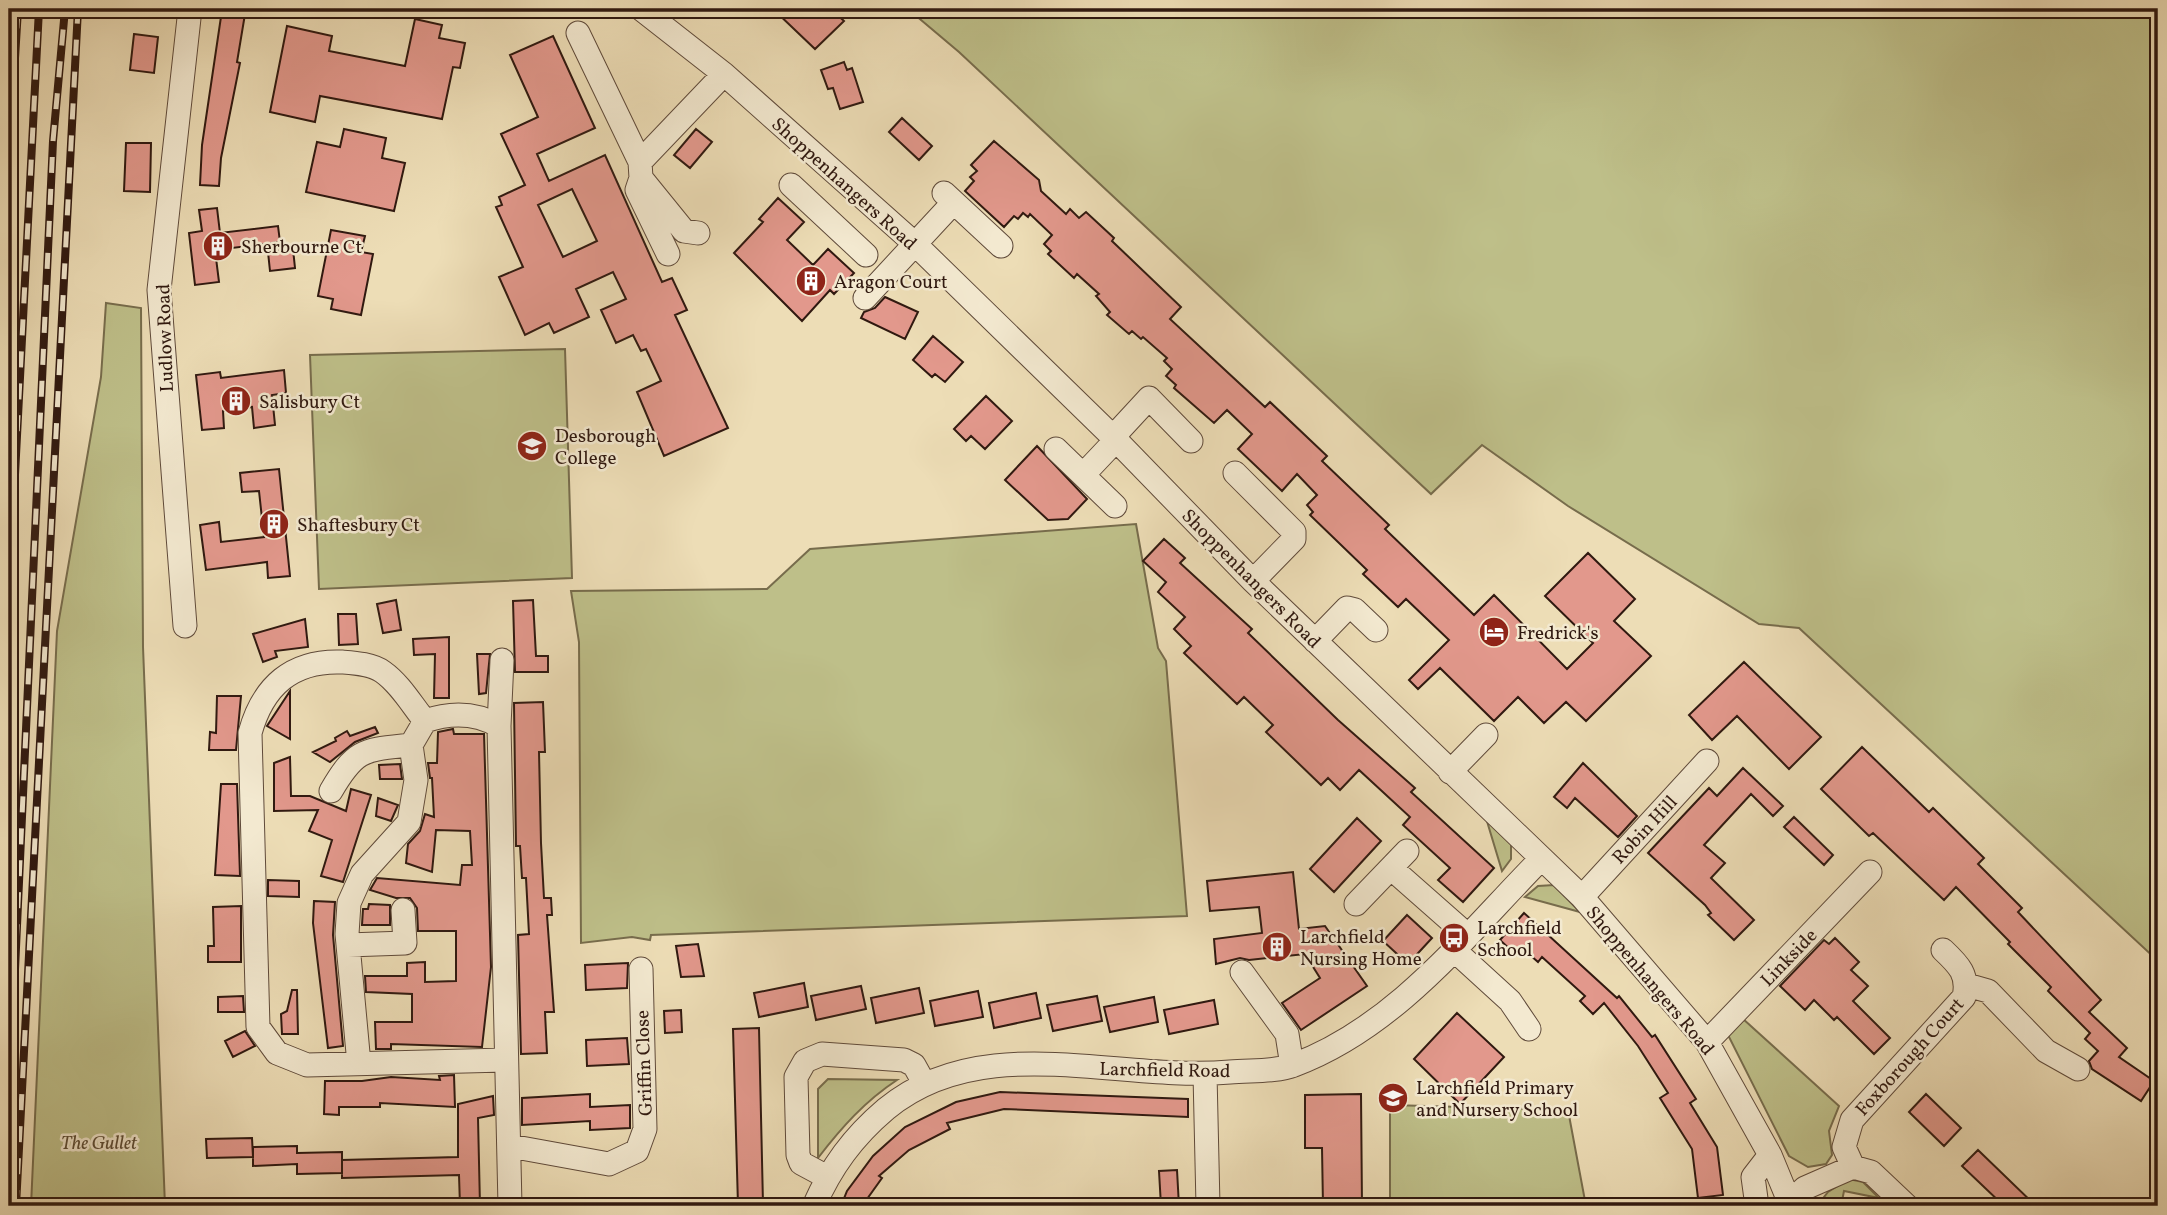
<svg xmlns="http://www.w3.org/2000/svg" width="2167" height="1215" viewBox="0 0 2167 1215" font-family="Vollkorn,serif">
<style>
.green{fill:#bebf89;stroke:#776c4c;stroke-width:2}
.building{fill:#e2988c;stroke:#301910;stroke-width:2;fill-rule:evenodd}
.lines{fill:none;stroke-linecap:round;stroke-linejoin:round}
.minor-casing{stroke:#5f4a3a;stroke-width:25}
.minor{stroke:#f3e9d0;stroke-width:23}
.rail-casing{stroke:#301910;stroke-width:8}
.rail{stroke:#f3e9d0;stroke-width:5;stroke-dasharray:16;stroke-linecap:butt}
.labels{text-anchor:middle;stroke-width:5;stroke-linejoin:round;paint-order:stroke}
.street-label{font-size:19px;fill:#301910;stroke:#f3e9d0}
.poi-label{font-size:19px;fill:#301910;stroke:#f3e9d0;text-anchor:start}
.park-label{font-size:19px;font-style:italic;fill:#5b4b34;stroke:#f3e9d0}
</style>
<rect width="100%" height="100%" fill="#edddb6"/>
<filter id="stains"><feTurbulence type="fractalNoise" baseFrequency=".00286" numOctaves="4"/><feColorMatrix values="0 0 0 0 .2 0 0 0 0 .09 0 0 0 0 .02 0 0 0 .5 -.17"/></filter>
<radialGradient id="worn" r=".72"><stop offset=".6" stop-color="#630" stop-opacity="0"/><stop offset="1" stop-color="#630" stop-opacity=".3"/></radialGradient>
<path class="green" d="M908,9H2158V961L1799,628L1759,624L1568,506L1482,445L1431,494L959,52Z
M106,303L141,308L143,647L165,1206H31L57,631L101,377Z
M565,349L572,578L319,589L310,355Z
M1136,524L1158,648L1166,661L1187,916L651,935L650,940L632,937L581,943L579,642L571,591L767,589L810,549Z
M1486,818L1511,841V859L1502,871Z
M1554,885L1580,912L1525,897L1538,886Z
M1742,1018L1839,1106L1829,1131L1832,1155L1826,1164L1808,1167L1789,1156L1727,1033Z
M828,1079L897,1080C865,1101 841,1128 818,1158V1089Z
M1390,1105L1568,1110L1586,1206H1390Z
M1849,1179L1863,1182L1879,1198L1844,1191L1841,1206H1817L1828,1192Z"/>
<path class="building" d="M773,9H831L844,21L815,49Z
M222,10L245,14L237,62L240,63L221,158L219,186L200,185L202,145Z
M415,19L442,25L439,38L465,43L460,68L453,67L442,119L320,96L315,122L270,112L287,26L332,36L329,51L405,66Z
M134,34L158,37L154,73L130,70Z
M553,36L595,128L537,154L549,181L605,155L662,282L672,278L687,310L675,315L728,428L664,456L637,392L661,381L646,349L641,351L633,335L616,343L601,310L626,299L613,272L576,289L589,317L554,333L549,323L525,335L499,277L523,267L496,207L502,205L499,197L525,185L501,134L538,117L510,55ZM572,189L597,241L563,257L538,205Z
M844,62L847,70L852,68L863,102L840,109L833,88L828,89L821,70Z
M902,118L932,146L919,160L889,132Z
M344,129L386,138L382,158L405,163L394,211L306,192L317,142L340,147Z
M696,129L712,142L690,168L674,155Z
M994,141L1039,180L1041,191L1066,214L1070,209L1079,218L1086,212L1114,238L1112,241L1181,307L1170,319L1265,407L1270,402L1327,456L1322,461L1389,525L1385,529L1474,615L1494,595L1567,669L1593,643L1545,596L1588,553L1635,599L1614,621L1651,656L1586,721L1566,702L1544,723L1518,697L1494,721L1440,668L1418,689L1409,680L1449,640L1406,599L1398,607L1363,574L1367,570L1310,515L1313,512L1307,505L1317,495L1297,474L1282,491L1238,449L1252,434L1227,410L1214,423L1174,388L1176,385L1166,376L1172,369L1164,361L1167,358L1143,337L1141,339L1132,331L1129,334L1107,315L1110,312L1096,296L1099,294L1077,274L1074,278L1048,254L1051,251L1044,244L1052,235L1030,214L1028,217L1023,213L1018,219L1014,216L1004,227L965,191L974,181L970,177L977,171L971,165Z
M126,143H151L150,192L124,191Z
M778,198L804,222L787,240L813,265L828,249L854,273L834,294L830,290L802,321L734,253L763,222L759,219Z
M217,208L220,233L278,226L280,242L215,250L219,282L195,285L189,233L202,231L199,210Z
M331,230L365,236L361,252L373,254L361,315L331,309L333,299L318,296Z
M293,249L295,268L270,271L268,252Z
M885,297L918,312L905,339L861,318L864,312L875,308Z
M933,336L963,362L945,382L935,374L932,377L913,360Z
M284,370L286,393L272,395L275,425L254,428L252,407L223,411L224,428L202,430L196,375L220,372L221,378Z
M986,396L1012,421L985,449L971,436L966,441L954,429Z
M1037,446L1087,499L1068,519L1048,520L1005,480Z
M279,469L290,576L268,578L267,562L206,570L200,525L219,522L221,542L264,537L259,491L242,492L240,473Z
M1164,539L1185,558L1180,563L1252,629L1248,633L1338,720L1415,788L1411,792L1494,868L1463,902L1438,880L1450,868L1403,825L1410,817L1359,770L1340,790L1328,778L1321,785L1266,732L1273,725L1244,697L1237,704L1184,653L1191,646L1174,629L1185,617L1158,592L1166,582L1143,561Z
M396,600L401,630L383,633L377,604Z
M533,600L536,656H548V672H515L513,601Z
M338,614H356L358,644L339,645Z
M305,619L308,647L275,651L277,657L263,662L253,634Z
M449,637V698H434L435,654L414,655L413,639Z
M477,654H490L486,693L479,694Z
M1744,662L1821,737L1789,769L1737,716L1712,740L1689,715Z
M290,691V739L267,726Z
M217,696H241L236,750H209L210,732L216,733Z
M543,702L545,752H539L541,843L544,898H551L552,915H547L554,1012H545L547,1053L521,1054L518,935L529,934L526,878H522L520,846H516L514,703Z
M375,727L378,733L355,742L330,762L313,752L336,741L335,738L347,731L350,736Z
M453,729L454,734H484L491,967L482,1047L391,1044V1049H376L375,1022H412V994L366,992L365,976H407V963L425,962V982L456,981V931H418L417,908L410,898H396L370,890L377,878L460,885L462,865H472L470,831L436,830L432,872L406,863L408,844L420,831L425,814L434,817L432,778H430L428,763H437L438,732Z
M1862,747L1929,812L1933,808L1984,858L1978,864L2022,908L2018,912L2101,1000L2089,1012L2127,1048L2119,1057L2154,1081L2141,1101L2092,1069L2089,1061L2098,1051L2085,1039L2090,1033L2048,991L2051,987L2008,944L2010,942L1956,887L1944,900L1873,833L1869,836L1821,789Z
M290,757L291,796H310L346,811L351,789L371,795L343,882L321,876L332,840L309,831L318,810L274,811V763Z
M1583,763L1637,816L1618,837L1575,798L1567,808L1554,797Z
M400,764L402,779H380L379,765Z
M1743,768L1783,806L1773,816L1751,794L1704,845L1725,863L1711,878L1754,920L1734,940L1708,915L1711,913L1705,905L1648,853L1709,788L1717,796Z
M221,784H237L240,876L215,875Z
M378,798L398,805L391,821L376,816Z
M1794,817L1833,855L1824,865L1784,827Z
M1357,818L1381,841L1334,892L1310,869Z
M1293,872L1299,929L1325,926L1367,986L1301,1030L1282,1003L1320,978L1305,954L1249,960L1240,958L1216,964L1214,939L1262,933L1259,907L1210,911L1207,881Z
M268,880L299,881V897L268,896Z
M314,901L335,902L333,935L343,1046L328,1048L313,923Z
M369,904L390,905V925H362L363,909H368Z
M241,906V962H208V946H214L213,907Z
M1524,913L1617,998L1619,996L1652,1037L1655,1035L1696,1099L1690,1103L1717,1147L1723,1195L1698,1198L1692,1149L1660,1098L1668,1093L1638,1046L1604,1003L1593,1014L1580,1001L1585,996L1542,957L1538,962L1522,948L1516,955L1500,940Z
M1407,915L1432,938L1408,964L1383,941Z
M1835,938L1859,962L1851,970L1868,986L1853,1001L1890,1038L1874,1054L1837,1017L1834,1020L1814,1000L1805,1010L1780,986L1824,940L1829,944Z
M698,944L704,976L681,977L676,946Z
M628,963L627,988L586,990L585,965Z
M804,983L808,1007L759,1017L754,993Z
M861,986L866,1009L816,1020L811,996Z
M919,988L924,1013L876,1023L871,998Z
M292,990H297L298,1034H282L281,1014L287,1011Z
M978,991L983,1017L935,1026L930,1001Z
M1036,993L1041,1018L994,1028L989,1003Z
M243,996L244,1012H218V997Z
M1097,996L1102,1021L1053,1031L1047,1005Z
M1154,997L1158,1022L1110,1032L1104,1007Z
M1214,1000L1218,1024L1169,1034L1164,1010Z
M681,1010L682,1032L665,1033L664,1011Z
M1457,1013L1504,1057L1460,1104L1414,1059Z
M759,1028L763,1204L738,1205L733,1029Z
M245,1031L255,1046L233,1057L225,1041Z
M627,1038L629,1064L587,1066L586,1040Z
M454,1075L455,1107L380,1103V1107H339V1115L324,1114L325,1081H362L391,1077L440,1080L439,1076Z
M1000,1092L1188,1099V1117L1004,1109L947,1123L950,1129L909,1150L879,1176L882,1178L862,1206H841L847,1191L873,1156L905,1127L956,1102Z
M590,1094V1107L630,1105V1128L590,1130V1121L522,1125V1098Z
M1361,1094L1362,1206H1323L1322,1148H1305V1095Z
M1926,1094L1961,1128L1944,1146L1909,1112Z
M493,1096L494,1115L478,1118L480,1206H460L459,1175L342,1178V1160L458,1157V1104Z
M252,1138L253,1157L207,1158L206,1139Z
M297,1146V1153L342,1152V1173L297,1174V1164L253,1166V1147Z
M1978,1150L2036,1206H2004L1962,1166Z
M1177,1170L1179,1206H1161L1159,1171Z"/>
<g class="lines">
<g class="minor-casing">
<path id="minor" d="M641,9L724,74L914,243L1116,440L1253,581L1582,897L1707,1042L1770,1155L1791,1206
M578,33L640,162L724,74
M640,162L641,178L684,231L698,233
M640,181L637,190L668,254
M791,185L866,255
M944,193L1001,246
M865,298L953,203
M1113,437L1149,398L1191,441
M1056,449L1115,506
M1235,473L1294,532V539L1253,581
M1083,475L1116,440
M185,626L159,290L190,9
M1315,641L1347,608L1355,610L1376,630
M499,726L502,660
M1450,772L1486,735
M331,791C356,748 364,750 411,745
M1391,868L1467,935
M1582,897L1707,761
M1356,904L1407,851
M348,945L405,943L403,910
M1453,949L1510,1001L1529,1029
M1242,972L1287,1034L1292,1066
M1967,985L1988,991L2046,1051L2078,1069
M1707,1042L1870,872
M505,1060L307,1065L277,1053L258,1027L250,733C263,686 292,660 342,662C355,663 372,664 383,672C400,684 412,705 425,721C451,712 475,712 499,726L510,1206
M359,1064L347,934L349,903L362,874L409,822L416,780L411,745L425,721
M1205,1074L1208,1206
M510,1146L609,1164L637,1151L645,1129L641,969
M1853,1167L1844,1147L1852,1120L1964,997C1969,975 1959,965 1943,950
M827,1177L801,1163L798,1155L796,1077L805,1061L822,1054L904,1060L914,1065L924,1083
M1790,1202L1805,1188L1853,1167L1871,1172L1907,1206
M814,1206C831,1167 853,1137 886,1109C983,1029 1116,1082 1230,1072C1250,1070 1276,1072 1294,1065C1396,1027 1466,935 1540,860
M1757,1206L1753,1177L1770,1155"/>
</g>
<use href="#minor" class="minor"/>
<g class="rail-casing">
<path id="rail" d="M9,156L18,9
M9,591L39,9
M9,1100L53,141L65,9
M16,1206L78,9"/>
</g>
<use href="#rail" class="rail"/>
</g>
<defs>
<g id="building-disc" transform="scale(1.575)"><circle r="9.5" fill="#8f2418" stroke="#f3e9d0"/><path d="M-4-6H4V6H1V3H-1V6H-4ZM-2.5-4.3h1.7v1.8h-1.7ZM.8-4.3h1.7v1.8H.8ZM-2.5-1h1.7V.8h-1.7ZM.8-1h1.7V.8H.8Z" fill="#fff"/></g>
<g id="school-disc" transform="scale(1.575)"><circle r="9.5" fill="#8f2418" stroke="#f3e9d0"/><path d="M0-5L7-2L0 1L-7-2ZM-4 1L0 2.5L4 1V4Q0 6-4 4Z" fill="#fff"/></g>
<g id="hotel-disc" transform="scale(1.575)"><circle r="9.5" fill="#8f2418" stroke="#f3e9d0"/><path d="M-6-4.5h1.5V1H6V5H4.5V3h-9V5H-6ZM-4 0a1.8 1.8 0 1 1 3.6 0ZM.5 0V-2.5h3Q6-2.5 6 0Z" fill="#fff"/></g>
<g id="bus-disc" transform="scale(1.575)"><circle r="9.5" fill="#8f2418" stroke="#f3e9d0"/><path d="M-5-6H5V4H4V6H2V4H-2V6H-4V4H-5ZM-3.5-4V0h7V-4ZM-3.5 1.2v1.5H-2V1.2ZM2 1.2v1.5H3.5V1.2Z" fill="#fff"/></g>
</defs>
<g fill-rule="evenodd">
<use href="#building-disc" x="218" y="246"/>
<use href="#building-disc" x="811" y="281"/>
<use href="#building-disc" x="236" y="401"/>
<use href="#school-disc" x="532" y="446"/>
<use href="#building-disc" x="274" y="524"/>
<use href="#hotel-disc" x="1494" y="632"/>
<use href="#bus-disc" x="1454" y="938"/>
<use href="#building-disc" x="1277" y="947"/>
<use href="#school-disc" x="1393" y="1098"/>
</g>
<g class="labels">
<g class="street-label">
<text transform="translate(845 183) rotate(42)" y="7">Shoppenhangers Road</text>
<text transform="translate(164 338) rotate(-92)" y="7">Ludlow Road</text>
<text transform="translate(1252 578) rotate(45)" y="7">Shoppenhangers Road</text>
<text transform="translate(1644 829) rotate(-47)" y="7">Robin Hill</text>
<text transform="translate(1788 957) rotate(-46)" y="7">Linkside</text>
<text transform="translate(1651 980) rotate(50)" y="7">Shoppenhangers Road</text>
<text transform="translate(1909 1056) rotate(-48)" y="7">Foxborough Court</text>
<text transform="translate(643 1063) rotate(-92)" y="7">Griffin Close</text>
<text transform="translate(1165 1069) rotate(1)" y="7">Larchfield Road</text>
</g>
<g class="poi-label">
<text x="241" y="253">Sherbourne Ct</text>
<text x="834" y="288">Aragon Court</text>
<text x="259" y="408">Salisbury Ct</text>
<text x="555" y="442">Desborough<tspan x="555" dy="22">College</tspan></text>
<text x="297" y="531">Shaftesbury Ct</text>
<text x="1517" y="639">Fredrick's</text>
<text x="1477" y="934">Larchfield<tspan x="1477" dy="22">School</tspan></text>
<text x="1300" y="943">Larchfield<tspan x="1300" dy="22">Nursing Home</tspan></text>
<text x="1416" y="1094">Larchfield Primary<tspan x="1416" dy="22">and Nursery School</tspan></text>
</g>
<g class="park-label">
<text x="99" y="1149">The Gullet</text>
</g>
</g>
<rect width="2167" height="1215" fill="none" stroke="#edddb6" stroke-width="35"/>
<rect x="10" y="10" width="2146" height="1194" fill="none" stroke="#301910" stroke-width="3.5"/>
<rect x="18" y="18" width="2132" height="1180" fill="none" stroke="#301910" stroke-width="2"/>
<rect width="100%" height="100%" filter="url(#stains)"/>
<rect width="100%" height="100%" fill="url(#worn)"/>
</svg>
